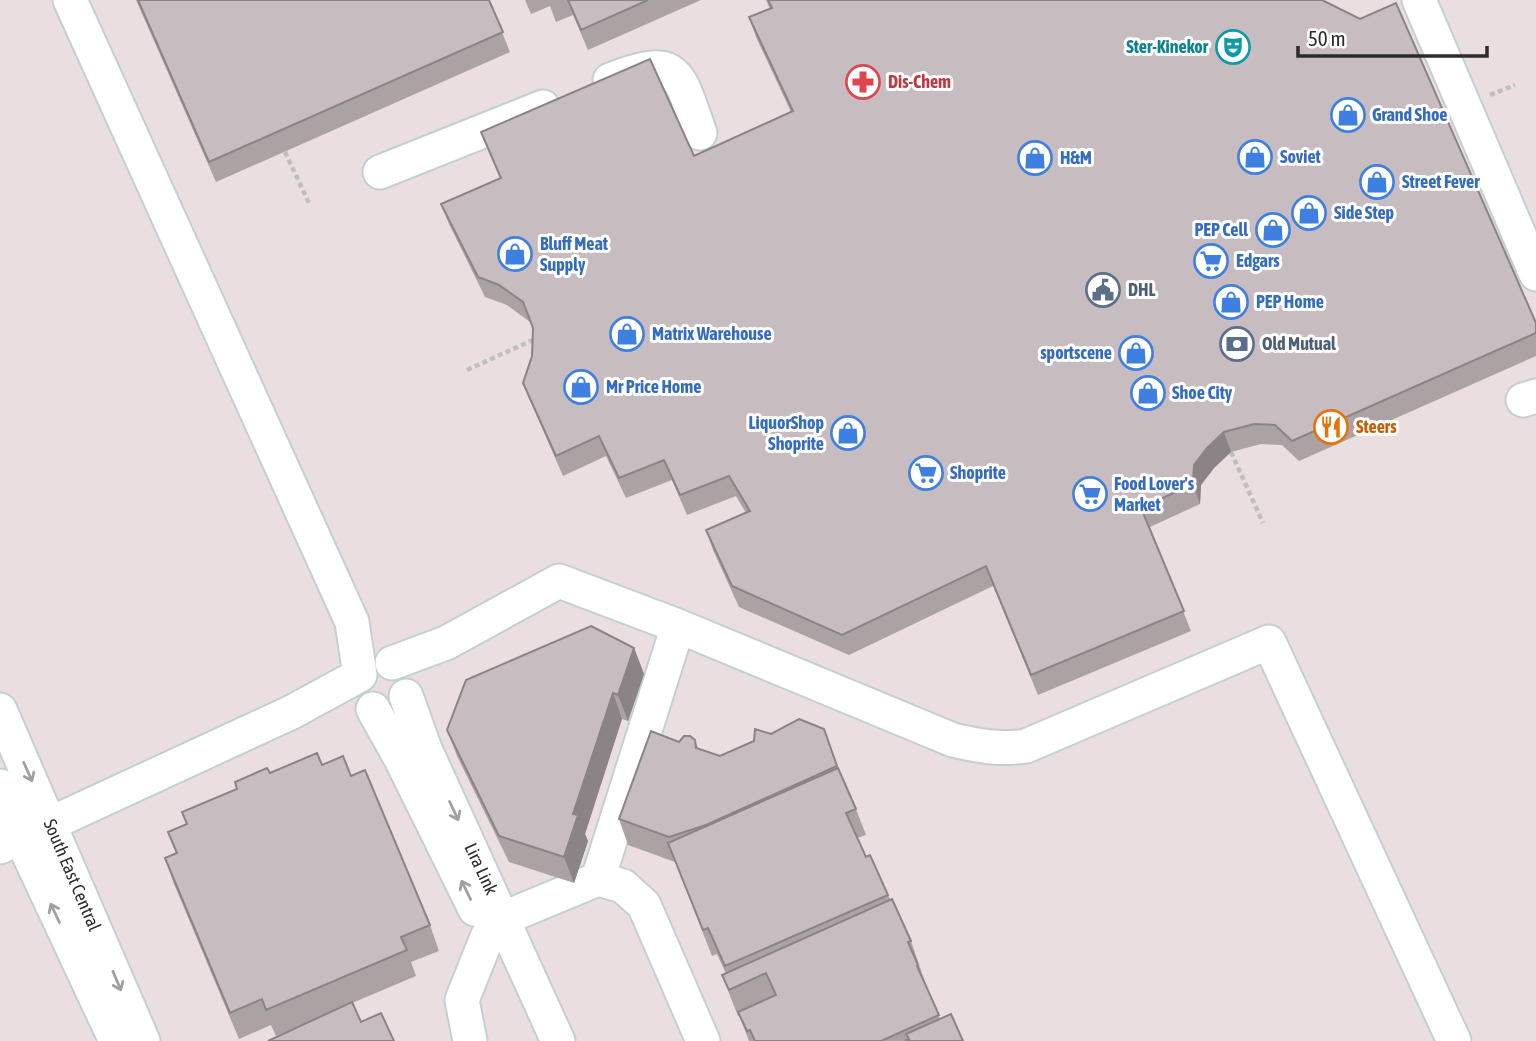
<svg xmlns="http://www.w3.org/2000/svg" width="1536" height="1041" viewBox="0 0 1536 1041" font-family="'Asap Condensed',sans-serif">
<style>
.lines{fill:none;stroke-linecap:round;stroke-linejoin:round}
.minor-casing{stroke:#c2d0d0;stroke-width:37}
.path{stroke:#bfbfbf;stroke-width:4.5;stroke-dasharray:5 3.5;stroke-linecap:butt}
.minor{stroke:#fff;stroke-width:33}
.wall{fill:#aba2a4}
.shaded-wall{fill:#8b8486}
.building{fill:#c7bcbf;stroke:#8b8486;stroke-width:2}
.oneway{stroke:#a0a0a0}
.labels{text-anchor:middle;stroke-width:6;stroke-linejoin:round;paint-order:stroke}
.culture-label{font-size:18px;font-weight:bold;fill:#0d838f;stroke:#fff;text-anchor:end}
.health-label{font-size:18px;font-weight:bold;fill:#be3a42;stroke:#fff;text-anchor:start}
.shop-label{font-size:18px;font-weight:bold;fill:#366cbe;stroke:#fff;text-anchor:start}
.service-label{font-size:18px;font-weight:bold;fill:#4e5e75;stroke:#fff;text-anchor:start}
.food-label{font-size:18px;font-weight:bold;fill:#c56008;stroke:#fff;text-anchor:start}
.street-label{font-size:18px;fill:#2b2b2b;stroke:#fff}
</style>
<rect width="100%" height="100%" fill="#ebdee1"/>
<g class="lines">
<g class="minor-casing">
<path id="minor" d="M1419,0L1536,274
M610,80C679,53 678,71 700,133
M380,172L543,107
M1523,400L1536,396
M392,663L446,643L559,581L678,626L953,740C978,746 1001,750 1026,746L1269,642L1454,1041
M406,696L425,749L558,1041
M373,709L401,759L475,909
M0,710L143,1041
M0,786L21,838L116,1041
M0,847L292,712L360,675L352,622L70,0
M598,879L678,626
M470,1041L462,1000L488,935L504,918L598,879L623,886L644,905L703,1041"/>
</g>
<path class="path" d="M1490,95L1515,85
M285,152L309,203
M467,370L535,339
M1231,452L1263,523"/>
<use href="#minor" class="minor"/>
</g>
<path class="wall" d="M136,0H489L510,52L216,182Z
M525,0H701L588,50L573,15L556,22L550,6L531,14Z
M766,0H1322L1536,323V356L1299,461L1282,445L1261,444L1231,452L1214,468L1201,485L1200,504L1150,527L1191,631L1038,695L993,586L849,655L739,607L713,550L706,530L746,513L736,496L687,515L672,480L626,498L606,456L563,476L531,403L523,383L532,356L533,329L530,322L507,305L485,297L449,224L441,204L500,178L481,132L694,156L791,112L756,37L749,17L770,9Z
M634,648L644,674L628,721L622,719L585,834L588,841L574,883L509,862L457,756L447,730Z
M824,729L838,768L856,809L866,835L857,838L866,857L888,895L911,941L928,991L940,1019L963,1041H749L739,1015L738,1016L732,1001L722,975L726,974L717,954L712,956L675,862L628,845L619,819L695,740L698,748L720,756L771,734Z
M322,765L351,776L430,925L439,951L411,962L416,976L352,1003L361,1022L394,1041L316,1019L276,1036L271,1025L239,1039L174,884L165,858L176,853L168,832L187,824L182,812L237,789L270,773Z"/>
<path class="shaded-wall" d="M1224,432L1231,452L1214,468L1201,485L1200,504L1193,484L1194,465L1207,448Z
M634,648L644,674L628,721L618,695Z
M613,693L622,719L585,834L588,841L574,883L564,857L573,814Z"/>
<path class="building" d="M138,0H489L503,32L209,162Z
M568,0H648L581,30Z
M768,0H1322L1360,19L1396,3L1536,323V333L1292,441L1275,425L1254,424L1224,432L1207,448L1194,465L1193,484L1141,508L1184,611L1031,675L986,566L842,635L732,586L706,530L750,511L729,476L680,495L664,460L619,478L599,436L556,456L523,383L532,356L533,328L523,302L499,285L478,277L441,204L501,178L481,132L650,59L694,156L793,111L749,17L772,8Z
M591,626L634,648L618,695L613,693L573,814L578,815L564,857L499,836L447,730L466,680Z
M799,719L824,729L837,766L706,825L669,837L619,819L651,731L679,742L684,736H690L695,740L696,748L720,756L754,741L755,729L771,734Z
M317,753L322,765L343,756L351,776L365,770L430,925L401,937L407,950L266,1010L262,999L230,1013L165,858L177,853L168,832L187,824L182,812L237,789L235,782L267,768L270,773Z
M838,768L856,809L846,813L866,857L870,855L888,895L725,966L708,928L703,930L668,843Z
M892,899L911,941L908,942L918,965L917,966L939,1015L881,1041H755L750,1030L747,1031L738,1012L776,995L766,973L729,990L722,975Z
M352,1002L361,1022L381,1013L394,1041H268Z
M951,1014L963,1041H905L909,1039L906,1034Z"/>
<defs><path id="oneway-shaft" d="M-6 0H5M1.5-3L5.5 0L1.5 3" fill="none" stroke-width="1.6" stroke-linecap="round" stroke-linejoin="round" transform="scale(1.75)"/></defs>
<g class="oneway">
<use href="#oneway-shaft" transform="translate(28 772) rotate(66)"/>
<use href="#oneway-shaft" transform="translate(454 811) rotate(65)"/>
<use href="#oneway-shaft" transform="translate(466 890) rotate(-116)"/>
<use href="#oneway-shaft" transform="translate(55 913) rotate(-115)"/>
<use href="#oneway-shaft" transform="translate(117 981) rotate(67)"/>
</g>
<defs>
<g id="theatre-ring" transform="scale(1.75)"><circle r="9.5" fill="#fff" stroke="#0f9aa8" stroke-width="1.5"/><path d="M-5-5.5Q0-4 5-5.5V0Q5 5 0 6Q-5 5-5 0ZM-3.3-2.5H-1v1.5H-3.3ZM1-2.5H3.3v1.5H1ZM-2.8 1Q0 5.5 2.8 1Z" fill="#0f9aa8"/></g>
<g id="pharmacy-ring" transform="scale(1.75)"><circle r="9.5" fill="#fff" stroke="#e0444e" stroke-width="1.5"/><path d="M-2-6h4v4h4v4h-4v4h-4v-4h-4v-4h4Z" fill="#e0444e"/></g>
<g id="shop-ring" transform="scale(1.75)"><circle r="9.5" fill="#fff" stroke="#3f7fe0" stroke-width="1.5"/><path d="M-5-2.5h2.3a2.7 3.5 0 0 1 5.4 0H5L5.5 6h-11ZM-1.5-2.5h3a1.5 2.3 0 0 0-3 0Z" fill="#3f7fe0"/></g>
<g id="supermarket-ring" transform="scale(1.75)"><circle r="9.5" fill="#fff" stroke="#3f7fe0" stroke-width="1.5"/><path d="M-6-5.5h2.5l.6 2H6L4.5 2H-2.5L-4.4-4H-6ZM-1.5 3.2a1.3 1.3 0 1 0 .1 0ZM3 3.2a1.3 1.3 0 1 0 .1 0Z" fill="#3f7fe0"/></g>
<g id="civic-ring" transform="scale(1.75)"><circle r="9.5" fill="#fff" stroke="#5c6f8a" stroke-width="1.5"/><path d="M-.6-6.5H3V-4.5H.6V-3L4-1V1h2V6H-6V1h2V-1L-.6-3ZM-1.2 2.5V6h2.4V2.5Z" fill="#5c6f8a"/></g>
<g id="bank-ring" transform="scale(1.75)"><circle r="9.5" fill="#fff" stroke="#5c6f8a" stroke-width="1.5"/><path d="M-6-4H6V4H-6ZM0-2.3a2.3 2.3 0 1 0 0 4.6a2.3 2.3 0 1 0 0-4.6Z" fill="#5c6f8a"/></g>
<g id="restaurant-ring" transform="scale(1.75)"><circle r="9.5" fill="#fff" stroke="#e8710a" stroke-width="1.5"/><path d="M-5-6h1v4h1v-4h1v4h1v-4h1v5L-1.5 .5V6h-2V.5L-5-1ZM5-6V6H3V1.5H1.5Q1.5-4 5-6Z" fill="#e8710a"/></g>
</defs>
<g fill-rule="evenodd">
<use href="#theatre-ring" x="1233" y="47"/>
<use href="#pharmacy-ring" x="863" y="82"/>
<use href="#shop-ring" x="1348" y="115"/>
<use href="#shop-ring" x="1255" y="157"/>
<use href="#shop-ring" x="1035" y="158"/>
<use href="#shop-ring" x="1377" y="182"/>
<use href="#shop-ring" x="1309" y="213"/>
<use href="#shop-ring" x="1273" y="230"/>
<use href="#shop-ring" x="515" y="254"/>
<use href="#supermarket-ring" x="1211" y="261"/>
<use href="#civic-ring" x="1103" y="290"/>
<use href="#shop-ring" x="1231" y="302"/>
<use href="#shop-ring" x="627" y="334"/>
<use href="#bank-ring" x="1237" y="344"/>
<use href="#shop-ring" x="1136" y="353"/>
<use href="#shop-ring" x="581" y="387"/>
<use href="#shop-ring" x="1148" y="393"/>
<use href="#restaurant-ring" x="1331" y="427"/>
<use href="#shop-ring" x="848" y="433"/>
<use href="#supermarket-ring" x="926" y="473"/>
<use href="#supermarket-ring" x="1090" y="494"/>
</g>
<g class="labels">
<g class="culture-label">
<text x="1208" y="53">Ster-Kinekor</text>
</g>
<g class="health-label">
<text x="888" y="88">Dis-Chem</text>
</g>
<g class="shop-label">
<text x="1372" y="121">Grand Shoe</text>
<text x="1280" y="163">Soviet</text>
<text x="1060" y="164">H&amp;M</text>
<text x="1402" y="188">Street Fever</text>
<text x="1334" y="219">Side Step</text>
<text x="1248" y="236" text-anchor="end">PEP Cell</text>
<text x="540" y="250">Bluff Meat<tspan x="540" dy="21">Supply</tspan></text>
<text x="1236" y="267">Edgars</text>
<text x="1256" y="308">PEP Home</text>
<text x="652" y="340">Matrix Warehouse</text>
<text x="1112" y="359" text-anchor="end">sportscene</text>
<text x="606" y="393">Mr Price Home</text>
<text x="1172" y="399">Shoe City</text>
<text x="824" y="429" text-anchor="end">LiquorShop<tspan x="824" dy="21">Shoprite</tspan></text>
<text x="950" y="479">Shoprite</text>
<text x="1114" y="490">Food Lover's<tspan x="1114" dy="21">Market</tspan></text>
</g>
<g class="service-label">
<text x="1128" y="296">DHL</text>
<text x="1262" y="350">Old Mutual</text>
</g>
<g class="food-label">
<text x="1356" y="433">Steers</text>
</g>
<g class="street-label">
<text transform="translate(481 869) rotate(65)" y="6">Lira Link</text>
<text transform="translate(72 875) rotate(67)" y="6">South East Central</text>
</g>
</g>
<path d="M1298 46v10h189v-10" fill="none" stroke="#2b2b2b" stroke-width="3.5"/>
<text x="1308" y="46" font-size="21" fill="#2b2b2b" stroke="#ffffff" stroke-width="5" paint-order="stroke">50 m</text>
</svg>
